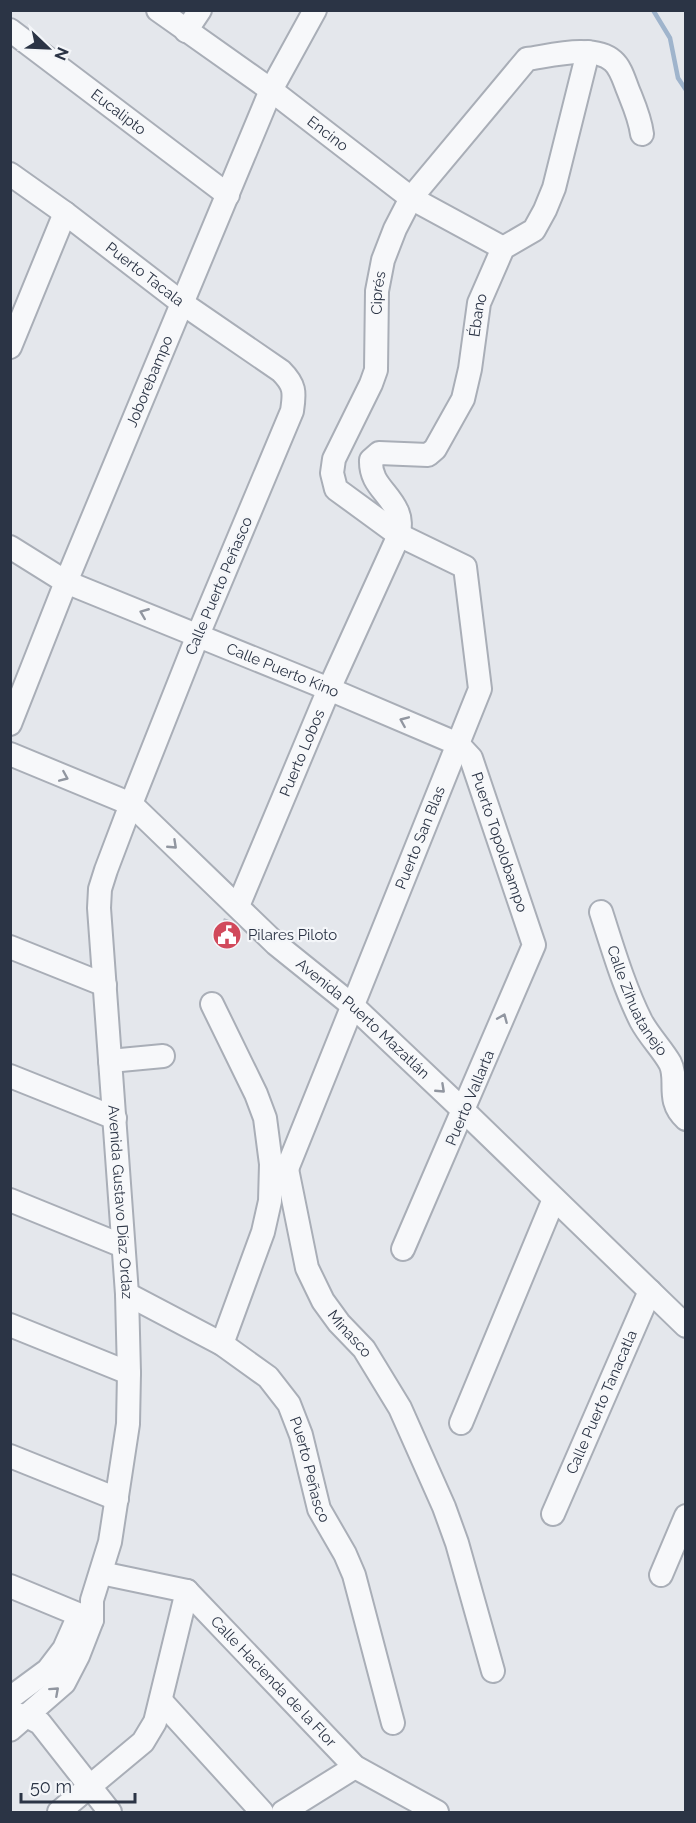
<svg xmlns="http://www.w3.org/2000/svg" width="696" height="1823" viewBox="0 0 696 1823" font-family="Raleway,sans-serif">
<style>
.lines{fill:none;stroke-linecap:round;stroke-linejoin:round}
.stream{stroke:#9fb4cc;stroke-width:4.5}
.building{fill:#bbc0ca}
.minor-casing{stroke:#a9aeb7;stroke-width:26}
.minor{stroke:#f7f8fa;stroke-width:22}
.oneway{stroke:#9196a0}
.labels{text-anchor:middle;stroke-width:4.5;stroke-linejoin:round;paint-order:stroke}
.street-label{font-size:15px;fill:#2b3445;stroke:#f4f6f9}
.poi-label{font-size:15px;fill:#2b3445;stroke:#f4f6f9;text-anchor:start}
</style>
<rect width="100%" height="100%" fill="#e4e7ec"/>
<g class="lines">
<path class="stream" d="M653,10L670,38L678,78L686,90"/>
</g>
<path class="building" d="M224,918L234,922L240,928L231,949L214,942Z"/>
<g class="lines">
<g class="minor-casing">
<g id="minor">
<path id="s1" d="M158,10L271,90L411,198L503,248"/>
<path id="s2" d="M10,30L228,195"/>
<path d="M186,31L200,10"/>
<path id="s3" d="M10,174L65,213L182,303L281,371C295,385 295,392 292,411L198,635L131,804L106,870L100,889L99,908L127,1294L129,1373L128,1424L110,1542L92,1600V1620L78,1656L64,1683L10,1730"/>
<path d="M10,347L65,213"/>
<path id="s4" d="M10,547L66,582L329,689L458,744L471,758L534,945L403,1249"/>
<path id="s5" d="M10,724L66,582L271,90L315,10"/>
<path id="s6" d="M10,754L131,804L276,944L353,1006L464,1111L686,1326"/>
<path id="s7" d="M238,906L329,689L399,535C400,527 401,519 397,511C388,491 370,484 371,460L379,453L428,455L435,449L463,399L470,369L479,303L503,248L534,230L545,210L554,188L588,52"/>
<path id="s8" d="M601,912C613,949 624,987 641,1021C649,1036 662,1049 670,1063C679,1080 665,1100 686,1119"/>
<path d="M10,947L105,985"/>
<path id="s9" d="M212,1004L256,1094L265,1118L271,1164L287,1169L307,1268L323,1301L339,1323L364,1349L400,1408L444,1507L457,1543L493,1671"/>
<path d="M110,1061L163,1056"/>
<path d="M10,1076L115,1118"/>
<path id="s10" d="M287,1169L480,689L465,567L399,535L336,489L332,473L334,459L371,384L376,370L377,291L383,260L395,229L411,198L527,59C550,56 594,44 613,61C621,68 624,80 628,90C634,105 640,118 642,134"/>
<path d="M10,1200L123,1246"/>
<path id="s11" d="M127,1294L222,1344L268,1377L289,1404L301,1435L319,1509L345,1554L354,1575L393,1723"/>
<path d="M10,1325L129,1373"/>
<path d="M222,1344L263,1232L270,1201L271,1164"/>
<path d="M461,1423L554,1199"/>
<path d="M10,1456L117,1499"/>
<path id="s12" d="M553,1514L650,1291"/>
<path id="s13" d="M101,1573L187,1591L355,1767L437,1812"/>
<path d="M661,1575L686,1516"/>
<path d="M10,1586L92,1620"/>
<path d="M10,1698L48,1670L64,1649L79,1615"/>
<path d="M161,1701L262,1812"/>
<path d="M15,1714L27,1716L40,1723L110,1812"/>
<path d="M59,1812L143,1742L155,1722L187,1591"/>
<path d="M283,1812L355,1767"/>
</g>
</g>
<use href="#minor" class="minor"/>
</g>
<defs><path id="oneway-chevron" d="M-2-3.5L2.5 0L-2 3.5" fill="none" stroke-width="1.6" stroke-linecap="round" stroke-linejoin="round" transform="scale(1.5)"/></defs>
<g class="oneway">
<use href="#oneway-chevron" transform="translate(144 613) rotate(-158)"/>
<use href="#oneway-chevron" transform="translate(404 721) rotate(-157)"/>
<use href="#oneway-chevron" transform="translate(64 777) rotate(23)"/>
<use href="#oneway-chevron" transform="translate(173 845) rotate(43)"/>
<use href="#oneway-chevron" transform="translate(503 1018) rotate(-67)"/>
<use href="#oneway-chevron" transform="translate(441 1089) rotate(43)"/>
<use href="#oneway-chevron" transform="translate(55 1691) rotate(-42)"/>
</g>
<defs>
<g id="civic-disc" transform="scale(1.5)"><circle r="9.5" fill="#d1495b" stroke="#f4f6f9"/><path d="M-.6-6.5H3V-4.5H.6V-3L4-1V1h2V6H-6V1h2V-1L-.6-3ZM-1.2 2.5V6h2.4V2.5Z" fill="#fff"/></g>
</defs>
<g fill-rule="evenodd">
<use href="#civic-disc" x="227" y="935"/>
</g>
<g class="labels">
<g class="street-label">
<text dy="5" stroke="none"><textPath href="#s2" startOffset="136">Eucalipto</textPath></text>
<text dy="5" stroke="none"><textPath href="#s1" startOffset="210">Encino</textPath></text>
<text dy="5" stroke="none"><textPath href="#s3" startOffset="168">Puerto Tacala</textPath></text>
<text dy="5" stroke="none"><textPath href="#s10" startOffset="998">Ciprés</textPath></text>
<text dy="5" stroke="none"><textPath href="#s7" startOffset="699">Ébano</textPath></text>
<text dy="5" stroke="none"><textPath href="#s5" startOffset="370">Joborebampo</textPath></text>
<text transform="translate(219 586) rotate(-67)" y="5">Calle Puerto Peñasco</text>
<text dy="5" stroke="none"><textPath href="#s4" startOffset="300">Calle Puerto Kino</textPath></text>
<text dy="5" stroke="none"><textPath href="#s7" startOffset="166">Puerto Lobos</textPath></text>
<text dy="5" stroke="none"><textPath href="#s10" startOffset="357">Puerto San Blas</textPath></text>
<text dy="5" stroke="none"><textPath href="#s4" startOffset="598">Puerto Topolobampo</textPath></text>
<text dy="5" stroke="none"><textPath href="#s8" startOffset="96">Calle Zihuatanejo</textPath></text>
<text dy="5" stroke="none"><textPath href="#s6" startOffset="447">Avenida Puerto Mazatlán</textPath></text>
<text transform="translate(470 1098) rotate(-67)" y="5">Puerto Vallarta</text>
<text dy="5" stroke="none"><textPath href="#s3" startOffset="1208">Avenida Gustavo Díaz Ordaz</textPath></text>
<text dy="5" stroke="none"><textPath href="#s9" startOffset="369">Minasco</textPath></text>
<text dy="5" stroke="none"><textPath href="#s12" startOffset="122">Calle Puerto Tanacatla</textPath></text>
<text dy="5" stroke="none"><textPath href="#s11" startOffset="267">Puerto Peñasco</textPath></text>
<text dy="5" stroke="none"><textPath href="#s13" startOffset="213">Calle Hacienda de la Flor</textPath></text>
</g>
<g class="poi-label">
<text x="248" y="940">Pilares Piloto</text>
</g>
</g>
<rect width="696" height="1823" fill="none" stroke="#2b3445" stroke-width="24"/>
<g transform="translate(48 48) rotate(113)" stroke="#f4f6f9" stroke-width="4.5" paint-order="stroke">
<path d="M0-4.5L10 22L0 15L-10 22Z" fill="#2b3445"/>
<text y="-9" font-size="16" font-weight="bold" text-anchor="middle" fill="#2b3445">N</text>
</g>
<path d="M21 1793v9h114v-9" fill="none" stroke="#2b3445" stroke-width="3"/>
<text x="30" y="1793" font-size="18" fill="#2b3445" stroke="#f4f6f9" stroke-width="4.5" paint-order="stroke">50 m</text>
</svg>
